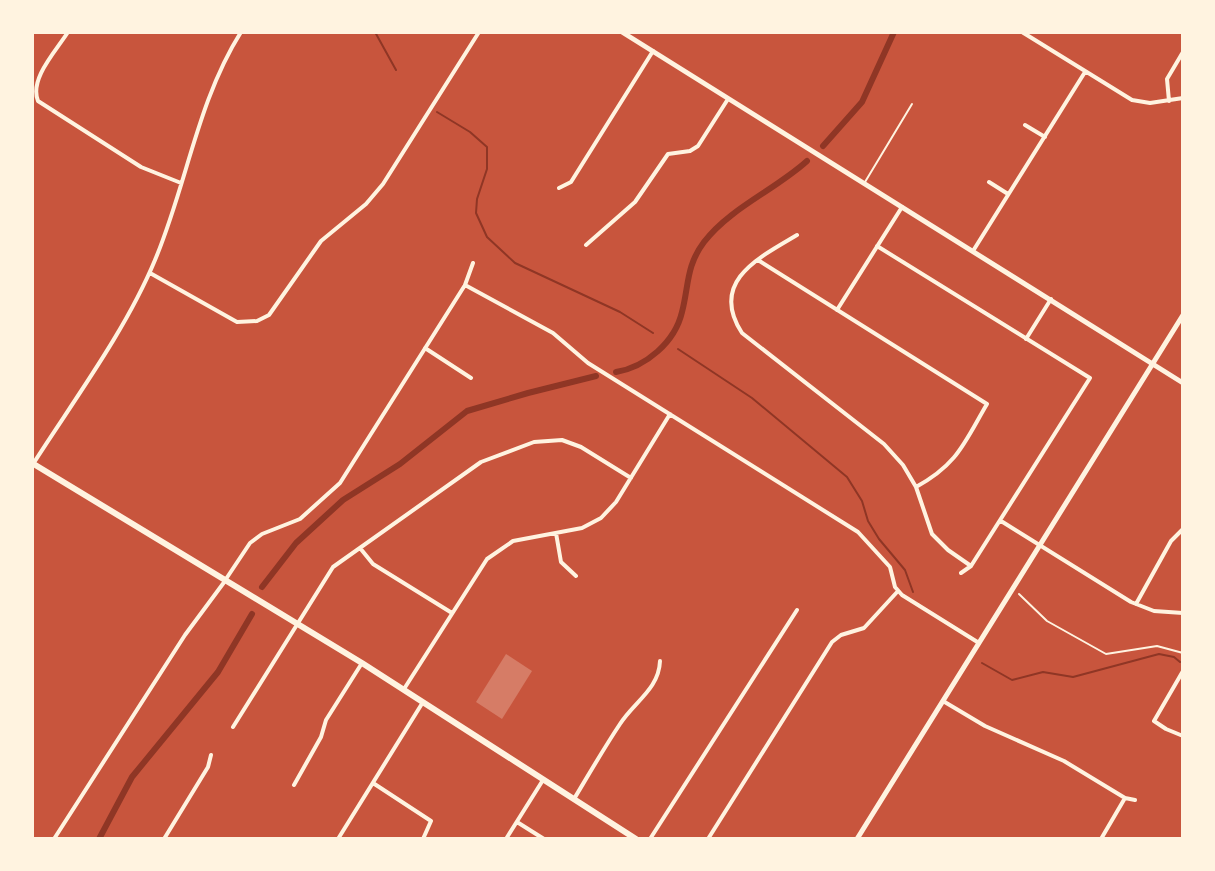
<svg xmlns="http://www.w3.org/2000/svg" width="1215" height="871" viewBox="0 0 1215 871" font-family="'Fira Sans Condensed',sans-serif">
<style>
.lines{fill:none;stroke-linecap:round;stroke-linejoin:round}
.stream{stroke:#8f3625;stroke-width:2}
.canal{stroke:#8f3625;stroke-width:6}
.building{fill:#d67c66}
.path{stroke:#fff3e0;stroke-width:2}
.service{stroke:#fff3e0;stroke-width:2}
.minor{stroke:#fff3e0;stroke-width:4}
.tertiary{stroke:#fff3e0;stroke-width:4}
.secondary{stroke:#fff3e0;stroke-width:5}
.primary{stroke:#fff3e0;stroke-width:6}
</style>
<rect width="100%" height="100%" fill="#c8553d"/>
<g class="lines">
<path class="stream" d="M375,32L396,70
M437,112L470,132L487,147V169L477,199L476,213L487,237L515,263L620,312L653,333
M678,349L752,398L847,477L862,501L868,521L879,539L905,570L913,592
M982,663L1012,680L1043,672L1073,677L1159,654L1174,657L1180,662"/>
<path class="canal" d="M823,146L862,102L894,32
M616,372C646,367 675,342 682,312C689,285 686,266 704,242C730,208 775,190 807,161
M262,587L296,543L343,500L400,464L467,411L528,393L596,376
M99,839L132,777L218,672L252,614"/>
</g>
<path class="building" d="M506,654L532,671L502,719L476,702Z"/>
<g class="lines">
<path class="path" d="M1019,594L1047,621L1106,654L1157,646L1183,653"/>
<path class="service" d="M865,182L912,104"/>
<path class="minor" d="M68,32C56,51 29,79 38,101L141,167L181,183
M1022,32L1132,100L1150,103L1183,98
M1169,101L1167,79L1183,52
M1025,125L1045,137
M989,182L1008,194
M559,188L571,182L653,51
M797,235C758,258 709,282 742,333L884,444L903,465L916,487L932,534L948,550L971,566
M586,245L635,202L668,154L690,151L698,146L728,99
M877,246L1090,378L971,566L961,573
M973,251L1085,72
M758,260L987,404C964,443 958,464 916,487
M150,273L237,322L257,321L269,315L321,241L366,204L383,184L479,32
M465,285L553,333L588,363L858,532L890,567L895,587L902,595L979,643
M837,310L902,207
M1026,339L1051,299
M425,348L471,378
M33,464C74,400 126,330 155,260C187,184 197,102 241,32
M1001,521L1131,602L1154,611L1183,613
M556,533L561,562L576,576
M360,548L373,564L452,613
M226,579L250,543L262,534L300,519L340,483L465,285L473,263
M1136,604L1171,541L1183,529
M1183,671L1154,721L1166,729L1183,736
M404,689L487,559L513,541L582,528L601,518L616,502L670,414
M943,701L985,726L1064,761L1125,798L1135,800
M233,727L333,567L481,462L534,442L562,440L581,447L631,478
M373,783L431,821L423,839
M294,785L321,737L326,720L362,663
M574,799C589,774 604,748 620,724C634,702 659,689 660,661
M517,822L544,839
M164,839L208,767L211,755
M338,839L423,702
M506,839L543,780
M650,839L797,610
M708,839L832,642L841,635L864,628L898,591
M1101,839L1125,798"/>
<path class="tertiary" d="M54,839L185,635L225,581"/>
<path class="secondary" d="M622,32L1183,383
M857,839L1183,315"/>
<path class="primary" d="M32,463L362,663L636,839"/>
</g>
<rect width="1215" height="871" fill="none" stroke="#fff3e0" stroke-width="68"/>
</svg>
